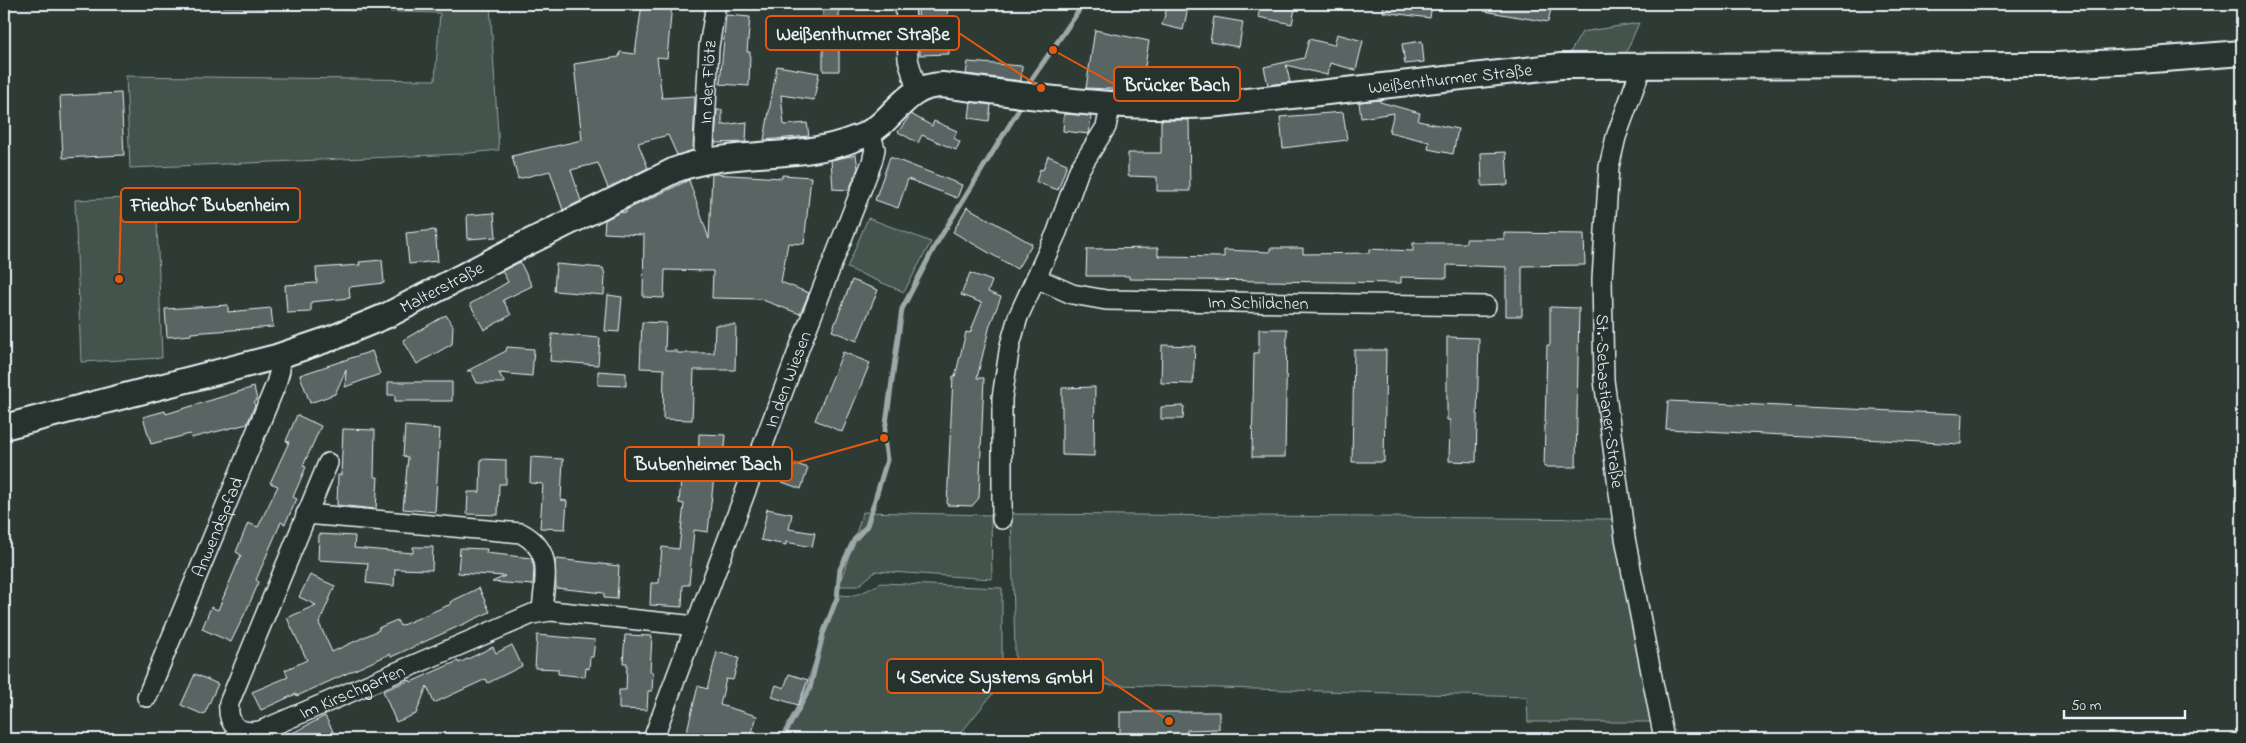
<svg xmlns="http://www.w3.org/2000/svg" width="2246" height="743" viewBox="0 0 2246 743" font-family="'Indie Flower',sans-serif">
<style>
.green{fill:#45524e;stroke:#96a2a3}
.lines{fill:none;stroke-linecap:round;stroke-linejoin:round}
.stream{stroke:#9da8a9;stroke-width:5}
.building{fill:#596563;stroke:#e8f1f8}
.minor-casing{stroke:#e8f1f8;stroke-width:22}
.major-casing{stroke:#e8f1f8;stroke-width:28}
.minor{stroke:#26332d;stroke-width:19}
.major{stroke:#26332d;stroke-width:24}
.labels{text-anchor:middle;stroke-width:4;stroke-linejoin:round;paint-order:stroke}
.street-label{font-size:18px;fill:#e8f1f8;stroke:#26332d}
.leader{fill:none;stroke:#e8590c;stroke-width:2}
.callout-dot{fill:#e8590c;stroke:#26332d;stroke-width:2}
.callout{fill:#26332d;stroke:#e8590c;stroke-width:2}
.callout-label{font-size:19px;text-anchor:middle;font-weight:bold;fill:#e8f1f8}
</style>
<rect width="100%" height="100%" fill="#2e3b35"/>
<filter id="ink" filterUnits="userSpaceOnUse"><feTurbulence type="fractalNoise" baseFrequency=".02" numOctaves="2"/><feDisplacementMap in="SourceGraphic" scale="10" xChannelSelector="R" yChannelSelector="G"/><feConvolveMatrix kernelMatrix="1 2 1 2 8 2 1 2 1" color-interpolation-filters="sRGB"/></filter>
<g filter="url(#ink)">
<path class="green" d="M90,4H490L499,150L461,154L130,168L126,76L435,80L440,13Z
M1639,23L1625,55L1568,56L1582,32Z
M156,197L162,358L81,362L75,200Z
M868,218L931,242L904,292L847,268Z
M863,512L991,515L992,579L876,571L858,586H839Z
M1011,514L1613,519C1626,587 1636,655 1651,722H1528L1527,697L1016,682Z
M881,583L1002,588V679L999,686L956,739H779L803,695L837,594C854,599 866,591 881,583Z"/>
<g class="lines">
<path class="stream" d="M1025,89L1078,12
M782,739L810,688L823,634L837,598L840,569L854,540L867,526L887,460L884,438L902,309L935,246L1018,111L1022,100"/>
</g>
<path class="building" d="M642,4H672L667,58L657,57L662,98L695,96L693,150L677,155L668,135L638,143L648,168L608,188L598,163L571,170L581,201L563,210L550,171L518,179L512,156L582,140L574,64L619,57L620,52L635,54Z
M823,4H839V71H823Z
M918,4H947L949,54L920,55Z
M1168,4H1189L1183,30L1162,25Z
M1261,4H1296L1292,24L1258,17Z
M1384,4H1432L1430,18L1383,12Z
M1485,4H1552L1548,22L1484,11Z
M726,15L750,17L747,52H750L749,86L720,84Z
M1214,17L1243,22L1239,47L1210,42Z
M1095,30L1149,41L1144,72L1187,74L1186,92L1086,88Z
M1337,34L1363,41L1356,70L1330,63L1327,75L1286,65L1290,82L1268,85L1264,67L1304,58L1309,39L1334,45Z
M1422,41L1424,62L1405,64L1402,44Z
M968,62L1022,66L1021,81L966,74Z
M777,66L819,73L814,100L781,95L784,125L807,123L809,136L764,140Z
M121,93L124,155L63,158L60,96Z
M1380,100V102L1420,113L1418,121L1458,129L1453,154L1428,149L1429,142L1389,132L1394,113L1361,118L1359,102Z
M971,102L991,105L989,121L969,118Z
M717,110H722V125L747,122L746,142L715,143Z
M1343,112L1347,140L1283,148L1280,117Z
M911,114L932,126L934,121L957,131L954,138L960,142L956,150L922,135L918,143L898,132Z
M1064,114L1091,116L1089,134L1063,131Z
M1161,120H1189L1190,191H1157V177L1128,176V153H1161Z
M1506,152L1508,185L1482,186L1481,153Z
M856,155L858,168L849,190L833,189L831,160Z
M1048,156L1067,164L1058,190L1036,182L1040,169L1043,170Z
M890,157L962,185L957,198L908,179L898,208L875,200Z
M712,174L782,178V175L811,177L804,244L788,243L781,282L809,293L800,314L760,299L712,298L713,271L665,270L664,298L643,297L644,235L604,233L605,220L620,212L626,213V210L689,180L709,239Z
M967,207L1032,244L1017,269L953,232Z
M494,213L496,237L468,239L467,215Z
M435,230L438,261L409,264L406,233Z
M1504,233L1584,234L1585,265L1522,266V316H1506V267L1447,265V278L1401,277V283L1129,279V276H1086L1087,249L1158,248V256L1224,257V250L1270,252V248H1303V254L1369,253L1370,249L1413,251V243H1466V239H1504Z
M382,260L384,283L349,287L350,298L311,302V312L287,313L285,285L317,283L316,268L360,265L359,262Z
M520,262L532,286L503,300L511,315L484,330L470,304L508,282L502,271Z
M556,264L603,268L605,275L604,295L554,291Z
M970,273L992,281L988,292L1001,297L990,325L977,378H984L979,498L972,506L947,505L953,376L955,377L966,332L970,333L982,303L961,295Z
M852,280L878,290L857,341L832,331Z
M608,295L622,297L619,332L605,331Z
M228,305V312L271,308L273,327L191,333V335L167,337L165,309Z
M1550,307L1579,308L1576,467H1544L1547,345H1550Z
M446,315L453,326L452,344L417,364L403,340Z
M642,322L666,323L665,351H677V353H714L715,325H736L735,370H694L692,420L663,419L664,369L640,368Z
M1259,329H1287L1285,457H1252L1254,353H1259Z
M552,334L600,338L598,365L550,361Z
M1447,337L1479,338L1476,462L1449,461L1450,420H1447Z
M1162,345L1195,346L1193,384L1161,383Z
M507,347L534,349L532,376L499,373L505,383H477L471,371H467L506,351Z
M1354,350H1386L1384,462H1352Z
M372,351L380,374L345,387L346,370L335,394L310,403L300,375Z
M843,352L870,363L842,432L815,420Z
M598,371L626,373V386L598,385Z
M388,382H452V401H395V395H388Z
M254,387L257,400L254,402L255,405L247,424L191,438L190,434L151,444L143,417L165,411L166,414Z
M1095,387L1094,456L1062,455V388Z
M1668,401L1962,414L1961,444L1666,429Z
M1184,406L1183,419H1161V407Z
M297,415L321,426L303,466L306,467L293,497L297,499L285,524L281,522L256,580L259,582L248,607L231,642L202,629L211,607L218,610L241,555L236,552L248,523L258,527L278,486L270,483L289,442L286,441Z
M405,426L440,429L435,512L403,509L408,457L403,456Z
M343,429L375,430L374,477H378L376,509L337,505L338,475H341Z
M699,434L726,435L724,458L716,457L708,532L694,530L689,585H683L682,607L650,605L651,583H659L662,547L679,549L684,504L679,503L682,470L698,472Z
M531,457L563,459L561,500L567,501L565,529L540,528L543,484L530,483Z
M481,459L506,460V484H499L498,515L467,514L468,492H480Z
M784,460L808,468L801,489L777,480Z
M767,509L792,514L789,529L815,533L812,547L786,542V545L761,540Z
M319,534L355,536L354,548L413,553V547H433L432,570L395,569L394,586L366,583L368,563L318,560Z
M460,548L487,549L486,553L531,558L534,568L533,585L492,582L505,576L458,573Z
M557,559L619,566L617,599L604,598V593L556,588L555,561Z
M310,575L335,586L319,623L332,652L379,630L378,628L397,620L400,626L451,604L450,602L479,588L490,612L391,657L390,654L297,696L296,694L261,710L252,692L288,677L285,670L307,660L287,618L316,605L299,597Z
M537,635L595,640L593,657H590L589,669L586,668L585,677L558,674V669L535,668Z
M625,635L652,636L650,672H653L652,691H648L647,710L619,709V690H626L627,663H623Z
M512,645L522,666L488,683L486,679L434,703L427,686L416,714L396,722L383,691L410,680L411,682L458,661L459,663L493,647L496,653Z
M717,652L739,658L733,680L726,679L720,705L757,716L750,739H685L698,686L707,689Z
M195,674L218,684L204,715L181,705Z
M789,674L808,680L798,705L772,697L776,685L784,688Z
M1120,712H1219V729L1187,730V739H1120Z
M325,716L337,739H281Z"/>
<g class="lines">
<g class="minor-casing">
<g id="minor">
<path d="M905,4L908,59L917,91"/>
<path id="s1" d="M1642,66L1616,137L1609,167L1602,279L1604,380L1625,538L1664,739"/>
<path id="s2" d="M705,161L704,146L709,47L716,4"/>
<path id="s3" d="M1036,278L1072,294L1106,300L1486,306"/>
<path id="s4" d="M328,463L229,703C227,726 238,734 260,731L532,614L551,611L696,626"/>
<path d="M306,514L521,533C555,551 544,579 542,611"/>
<path d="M1002,519V398L1010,345L1018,317L1057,232L1079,170L1106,127L1111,103"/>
<path id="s5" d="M147,697L276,384L280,370L276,357"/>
<path id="s6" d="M653,739L800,346L872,162L875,149L870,132"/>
</g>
</g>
<g class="major-casing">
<g id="major">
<path id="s7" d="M4,427L276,357L335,337L388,315L511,251L675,170C734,148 799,161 854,139C864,136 873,131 881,124C900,107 913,85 942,85C1033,96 1129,112 1220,104L1561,66L2057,65L2139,61L2242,53"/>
</g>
</g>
<use href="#minor" class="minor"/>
<use href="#major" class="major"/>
</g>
</g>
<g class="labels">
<g class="street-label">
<text dy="6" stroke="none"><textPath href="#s7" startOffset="1521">Weißenthurmer Straße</textPath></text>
<text dy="6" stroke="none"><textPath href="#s2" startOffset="79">In der Flötz</textPath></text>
<text dy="6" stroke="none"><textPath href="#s7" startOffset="461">Malterstraße</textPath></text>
<text dy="6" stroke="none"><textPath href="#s3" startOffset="226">Im Schildchen</textPath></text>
<text dy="6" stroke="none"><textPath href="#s6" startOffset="384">In den Wiesen</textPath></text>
<text dy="6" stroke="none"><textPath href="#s1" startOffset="341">St.-Sebastianer-Straße</textPath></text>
<text dy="6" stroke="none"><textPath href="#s5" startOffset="184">Anwendspfad</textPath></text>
<text dy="6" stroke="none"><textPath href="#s4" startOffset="411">Im Kirschgarten</textPath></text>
</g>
</g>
<path class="leader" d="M1041 88L959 33M1053 50L1114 84M119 279L121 205M884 438L792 464M1169 721L1103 676"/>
<g class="callout-dot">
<circle cx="1041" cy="88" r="5"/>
<circle cx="1053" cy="50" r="5"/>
<circle cx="119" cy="279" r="5"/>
<circle cx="884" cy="438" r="5"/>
<circle cx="1169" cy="721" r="5"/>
</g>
<g class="callout">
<rect x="766" y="16" width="193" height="34" rx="5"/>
<rect x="1114" y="67" width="126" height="34" rx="5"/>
<rect x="121" y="188" width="179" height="34" rx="5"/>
<rect x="625" y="447" width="167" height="34" rx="5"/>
<rect x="887" y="659" width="216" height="34" rx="5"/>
</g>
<g class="callout-label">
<text x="863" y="40">Weißenthurmer Straße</text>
<text x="1177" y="91">Brücker Bach</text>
<text x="210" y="211">Friedhof Bubenheim</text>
<text x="708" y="470">Bubenheimer Bach</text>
<text x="995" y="683">4 Service Systems GmbH</text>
</g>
<rect width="2246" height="743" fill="none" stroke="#26332d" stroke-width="20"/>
<rect x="10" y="10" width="2226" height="723" fill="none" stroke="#e8f1f8" stroke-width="2" filter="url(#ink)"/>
<path d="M2064 710v8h121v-8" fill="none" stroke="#e8f1f8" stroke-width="2.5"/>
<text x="2071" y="710" font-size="15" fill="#e8f1f8" stroke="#26332d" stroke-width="4" paint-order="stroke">50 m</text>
</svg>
